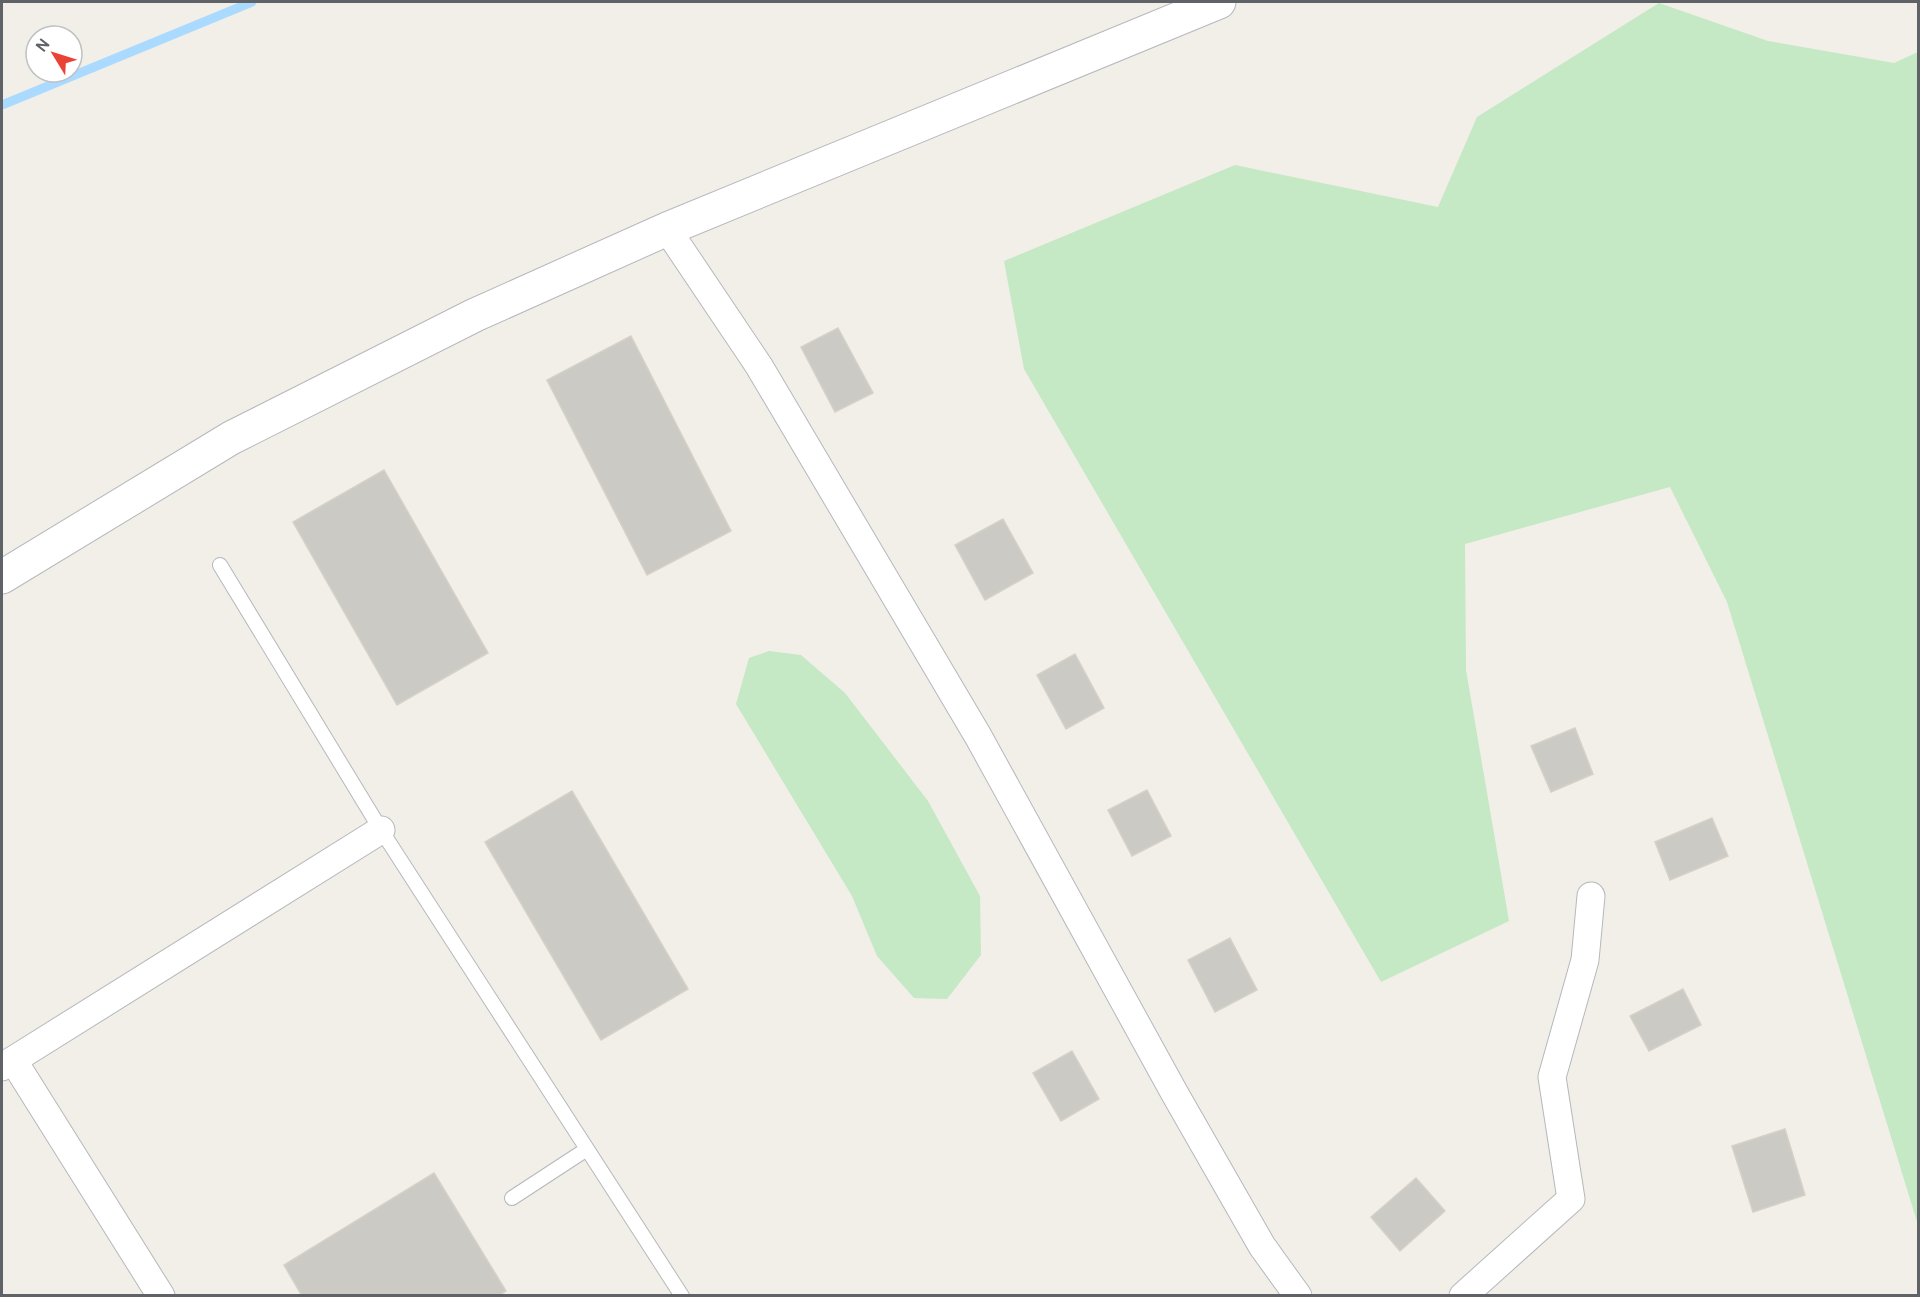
<svg xmlns="http://www.w3.org/2000/svg" width="1920" height="1297" viewBox="0 0 1920 1297" font-family="Cabin,sans-serif">
<style>
.green{fill:#c5e8c5}
.lines{fill:none;stroke-linecap:round;stroke-linejoin:round}
.stream{stroke:#aadaff;stroke-width:9}
.building{fill:#cccac5;stroke:#d6d1c6;stroke-width:1.5}
.service-casing{stroke:#b5b8bc;stroke-width:16}
.minor-casing{stroke:#b5b8bc;stroke-width:29}
.tertiary-casing{stroke:#b5b8bc;stroke-width:35}
.service{stroke:#fff;stroke-width:14}
.minor{stroke:#fff;stroke-width:27}
.tertiary{stroke:#fff;stroke-width:33}
</style>
<rect width="100%" height="100%" fill="#f1efe8"/>
<path class="green" d="M1659,3L1768,41L1894,63L1918,52V1225L1727,602L1670,487L1465,544L1466,670L1509,921L1381,982L1024,369L1004,261L1235,165L1438,207L1477,117Z
M769,651L801,655L845,693L928,801L980,896L981,955L947,999L914,998L877,956L852,896L736,704L749,658Z"/>
<g class="lines">
<path class="stream" d="M2,105L252,2"/>
</g>
<path class="building" d="M838,328L873,393L835,412L801,347Z
M631,336L731,531L647,575L547,380Z
M384,470L488,653L397,705L293,522Z
M1003,519L1033,573L985,600L955,545Z
M1075,654L1104,708L1066,729L1037,675Z
M1575,728L1593,774L1551,792L1531,746Z
M1147,790L1171,836L1132,856L1108,810Z
M572,791L688,989L601,1040L485,842Z
M1712,818L1728,856L1670,880L1655,842Z
M1230,938L1257,990L1215,1012L1188,960Z
M1683,989L1701,1025L1649,1051L1630,1016Z
M1072,1051L1099,1099L1061,1121L1033,1073Z
M1785,1129L1805,1195L1753,1212L1732,1146Z
M434,1173L506,1291L498,1296H302L284,1265Z
M1416,1178L1445,1211L1400,1251L1371,1217Z"/>
<g class="lines">
<g class="service-casing">
<path id="service" d="M220,565L381,830L682,1296
M512,1198L587,1149"/>
</g>
<g class="minor-casing">
<path id="minor" d="M667,229L759,366L978,736L1175,1094L1262,1246L1298,1296
M13,1060L161,1296
M2,1067L381,830
M1463,1296L1571,1199L1552,1077L1585,960L1591,896"/>
</g>
<g class="tertiary-casing">
<path id="tertiary" d="M2,577L231,438L475,315L667,229L1219,2"/>
</g>
<use href="#service" class="service"/>
<use href="#minor" class="minor"/>
<use href="#tertiary" class="tertiary"/>
</g>
<rect width="1920" height="1297" fill="none" stroke="#5f6368" stroke-width="6"/>
<g transform="translate(54 54) rotate(308)"><circle r="28" fill="#ffffff" stroke="#bfc1c3" stroke-width="1.5"/>
<path d="M0-4.5L10 22L0 15L-10 22Z" fill="#ea4335"/>
<text y="-9" font-size="16" font-weight="bold" text-anchor="middle" fill="#5f6368">N</text>
</g>
</svg>
